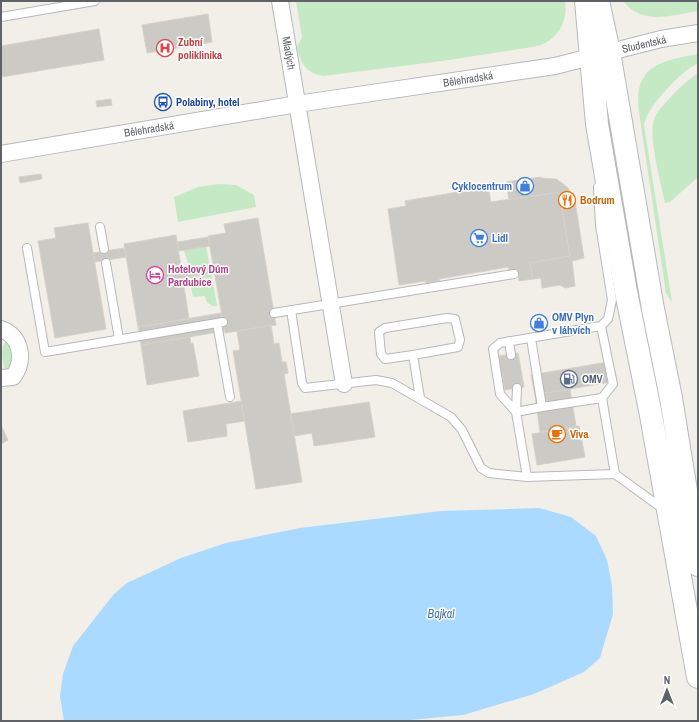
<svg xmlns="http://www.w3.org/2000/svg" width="699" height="722" viewBox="0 0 699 722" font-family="'Archivo Narrow',sans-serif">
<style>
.green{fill:#c5e8c5}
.water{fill:#aadaff}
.building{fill:#cccac5;stroke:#d6d1c6}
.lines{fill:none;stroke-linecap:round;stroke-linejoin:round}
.service-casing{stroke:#b5b8bc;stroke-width:10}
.minor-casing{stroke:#b5b8bc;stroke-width:18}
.secondary-casing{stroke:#b6babf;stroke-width:24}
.service{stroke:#fff;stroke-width:8}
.minor{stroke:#fff;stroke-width:16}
.secondary{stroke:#fff;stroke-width:22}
.labels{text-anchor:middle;stroke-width:3;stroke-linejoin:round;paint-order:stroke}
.health-label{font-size:11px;font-weight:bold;fill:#be3a42;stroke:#fff;text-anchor:start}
.street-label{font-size:11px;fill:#5f6368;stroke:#fff}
.transit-label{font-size:11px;font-weight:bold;fill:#164399;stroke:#fff;text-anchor:start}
.shop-label{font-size:11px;font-weight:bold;fill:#366cbe;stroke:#fff;text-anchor:start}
.food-label{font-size:11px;font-weight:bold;fill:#c56008;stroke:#fff;text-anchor:start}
.hotel-label{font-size:11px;font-weight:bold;fill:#b23c85;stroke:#fff;text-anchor:start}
.service-label{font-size:11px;font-weight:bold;fill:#4e5e75;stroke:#fff;text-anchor:start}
.water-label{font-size:12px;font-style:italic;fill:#4174aa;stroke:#fff}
</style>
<rect width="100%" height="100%" fill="#f1efe8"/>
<path class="green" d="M296,1H565C568,21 558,40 538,46L442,61L323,76C305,73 300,62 297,46L302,38Z
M623,1H698V11C671,15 643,26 623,1Z
M698,54V63C682,70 646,108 644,125L672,302L666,293L639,112C633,66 660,61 698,54Z
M698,73V177L670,202L665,203C661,184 648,136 654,120C657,108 687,80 698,73Z
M219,184L236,185L254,195L256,207L178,222L174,197L198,187Z
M206,247L210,267L190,270L184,250Z
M211,273L217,306H212L206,301L205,296L193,297L189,277Z
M6,340L14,350L11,369L6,372C2,361 0,350 6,340Z"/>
<path class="water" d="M539,508L571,517L596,536L607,560L612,586L613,614L600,658L584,672L534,694L463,715L400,721H64L60,696L63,674L73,646L114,594L127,583L181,558L226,543L300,528L441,511Z"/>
<path class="building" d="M208,14L212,42L147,53L142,25Z
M99,29L104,60L1,77V46Z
M111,99L112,105L97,107L96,101Z
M41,174L42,179L20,183L19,177Z
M541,177V178L556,179L562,183L568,188L575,201L584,258L572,261L575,286L565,288L560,285L542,288L541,278L533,279L530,263L570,256L559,192L509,200L506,182Z
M488,187L491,202L559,192L570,256L530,263L533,279L519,281L517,269L509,271L508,267L439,279L440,281L426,283L425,281L399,285L388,209L406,206L405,201Z
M258,218L276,325L225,333L208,236L226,233L224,224Z
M88,223L106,329L55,338L38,241L56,238L54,228Z
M176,235L189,319L138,327L124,244Z
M209,237L210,246L178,251L177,242Z
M124,248L126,257L95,262L93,253Z
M213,266L214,272L183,278L182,272Z
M221,313L224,331L141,345L138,327Z
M271,325L274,344L279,343L282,362H286L288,373L284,374L302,482L256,489L233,351L240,350L237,331Z
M190,337L191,344L193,343L199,376L147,385L141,345Z
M518,353L524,387L505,390L499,356Z
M608,362L611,382L535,395L531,375Z
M570,389L576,426L540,432L535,395Z
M241,401L244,421L226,424L227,436L188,442L183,411Z
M369,402L375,437L314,446L312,433L294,436L290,414Z
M1,425L8,440L1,444Z
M579,426L585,457L537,465L532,434Z"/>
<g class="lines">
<g class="service-casing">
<path id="service" d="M1,17L95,1
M598,187L600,225L612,300L608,319L601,326L613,384L602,398L615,474
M100,227L104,249
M27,248L45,352L223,322
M106,263L119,339
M291,310L302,383L305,388L376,380L392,383L451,417L462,430L481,468L489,473L527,477L615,474L663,509
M274,313L514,274
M217,323L230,397
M531,338L542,407L602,398
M509,341L511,355
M413,355L458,347L460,340L455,319L447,318L385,328L379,332L381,354L385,359L413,355L420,398
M517,388L516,412L542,407
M527,477L516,412L500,394L493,349L500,343L601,326"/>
</g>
<g class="minor-casing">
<path id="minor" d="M280,1L344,384
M1,154L297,104L555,66L661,39L698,33
M1,329C22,337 25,361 13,377L1,378"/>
</g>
<g class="secondary-casing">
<path id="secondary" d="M586,1L597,124L626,292L650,410L698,677
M598,1L609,52L653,309L671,398L698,565"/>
</g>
<use href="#service" class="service"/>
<use href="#minor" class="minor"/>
<use href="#secondary" class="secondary"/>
</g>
<defs>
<g id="hospital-ring" transform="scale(0.9)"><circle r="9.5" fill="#fff" stroke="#e0444e" stroke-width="1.5"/><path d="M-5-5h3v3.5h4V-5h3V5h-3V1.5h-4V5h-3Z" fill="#e0444e"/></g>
<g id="bus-ring" transform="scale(0.9)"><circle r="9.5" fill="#fff" stroke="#1a4fb4" stroke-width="1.5"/><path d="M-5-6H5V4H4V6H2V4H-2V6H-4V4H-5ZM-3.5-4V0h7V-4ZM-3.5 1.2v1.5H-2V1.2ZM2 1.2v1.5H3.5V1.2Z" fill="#1a4fb4"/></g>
<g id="shop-ring" transform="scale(0.9)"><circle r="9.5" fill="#fff" stroke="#3f7fe0" stroke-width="1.5"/><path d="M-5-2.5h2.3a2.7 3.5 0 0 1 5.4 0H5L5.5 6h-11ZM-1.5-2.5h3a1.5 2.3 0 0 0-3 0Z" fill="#3f7fe0"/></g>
<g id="restaurant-ring" transform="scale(0.9)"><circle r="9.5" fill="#fff" stroke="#e8710a" stroke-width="1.5"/><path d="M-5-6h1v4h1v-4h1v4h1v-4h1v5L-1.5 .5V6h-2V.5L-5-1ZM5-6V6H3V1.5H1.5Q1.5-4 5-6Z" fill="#e8710a"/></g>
<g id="supermarket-ring" transform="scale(0.9)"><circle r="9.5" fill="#fff" stroke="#3f7fe0" stroke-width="1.5"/><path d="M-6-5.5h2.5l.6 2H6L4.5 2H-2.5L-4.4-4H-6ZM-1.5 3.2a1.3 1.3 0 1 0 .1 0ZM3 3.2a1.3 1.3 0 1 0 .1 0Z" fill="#3f7fe0"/></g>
<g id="hotel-ring" transform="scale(0.9)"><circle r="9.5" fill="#fff" stroke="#d1479c" stroke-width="1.5"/><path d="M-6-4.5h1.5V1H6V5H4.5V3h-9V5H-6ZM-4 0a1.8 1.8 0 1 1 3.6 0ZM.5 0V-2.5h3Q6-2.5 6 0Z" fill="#d1479c"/></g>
<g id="fuel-ring" transform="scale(0.9)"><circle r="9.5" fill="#fff" stroke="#5c6f8a" stroke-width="1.5"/><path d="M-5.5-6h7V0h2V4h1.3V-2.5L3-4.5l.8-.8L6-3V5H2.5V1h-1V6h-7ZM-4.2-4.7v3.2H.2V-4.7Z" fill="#5c6f8a"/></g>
<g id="cafe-ring" transform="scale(0.9)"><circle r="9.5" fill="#fff" stroke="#e8710a" stroke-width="1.5"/><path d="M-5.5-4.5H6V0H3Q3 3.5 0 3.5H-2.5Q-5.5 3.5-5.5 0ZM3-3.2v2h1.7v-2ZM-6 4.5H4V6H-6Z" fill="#e8710a"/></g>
</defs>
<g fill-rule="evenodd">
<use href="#hospital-ring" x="165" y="48"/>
<use href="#bus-ring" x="163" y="102"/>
<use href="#shop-ring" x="525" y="186"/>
<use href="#restaurant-ring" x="567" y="200"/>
<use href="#supermarket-ring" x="479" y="238"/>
<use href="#hotel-ring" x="155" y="275"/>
<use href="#shop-ring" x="539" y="323"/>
<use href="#fuel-ring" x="569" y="379"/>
<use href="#cafe-ring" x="557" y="434"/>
</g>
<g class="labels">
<g class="health-label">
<text x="178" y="46">Zubní<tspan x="178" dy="13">poliklinika</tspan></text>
</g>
<g class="street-label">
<text transform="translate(644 44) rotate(-13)" y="4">Studentská</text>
<text transform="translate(289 53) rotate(80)" y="4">Mladých</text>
<text transform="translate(468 79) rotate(-9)" y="4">Bělehradská</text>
<text transform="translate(149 129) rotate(-9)" y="4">Bělehradská</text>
</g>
<g class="transit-label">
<text x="176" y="106">Polabiny, hotel</text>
</g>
<g class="shop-label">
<text x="512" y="190" text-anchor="end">Cyklocentrum</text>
<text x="492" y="242">Lidl</text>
<text x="552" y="321">OMV Plyn<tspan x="552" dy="13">v láhvích</tspan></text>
</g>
<g class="food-label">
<text x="580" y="204">Bodrum</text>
<text x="570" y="438">Viva</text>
</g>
<g class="hotel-label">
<text x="168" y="273">Hotelový Dům<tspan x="168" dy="13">Pardubice</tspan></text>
</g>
<g class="service-label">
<text x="582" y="383">OMV</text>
</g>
<g class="water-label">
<text x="441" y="618">Bajkal</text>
</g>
</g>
<rect width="699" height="722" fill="none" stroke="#5f6368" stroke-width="4"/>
<g transform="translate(667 690)" stroke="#ffffff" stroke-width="3" paint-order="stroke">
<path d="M0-3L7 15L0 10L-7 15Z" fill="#5f6368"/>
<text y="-6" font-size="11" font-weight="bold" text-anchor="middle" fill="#5f6368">N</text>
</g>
</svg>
